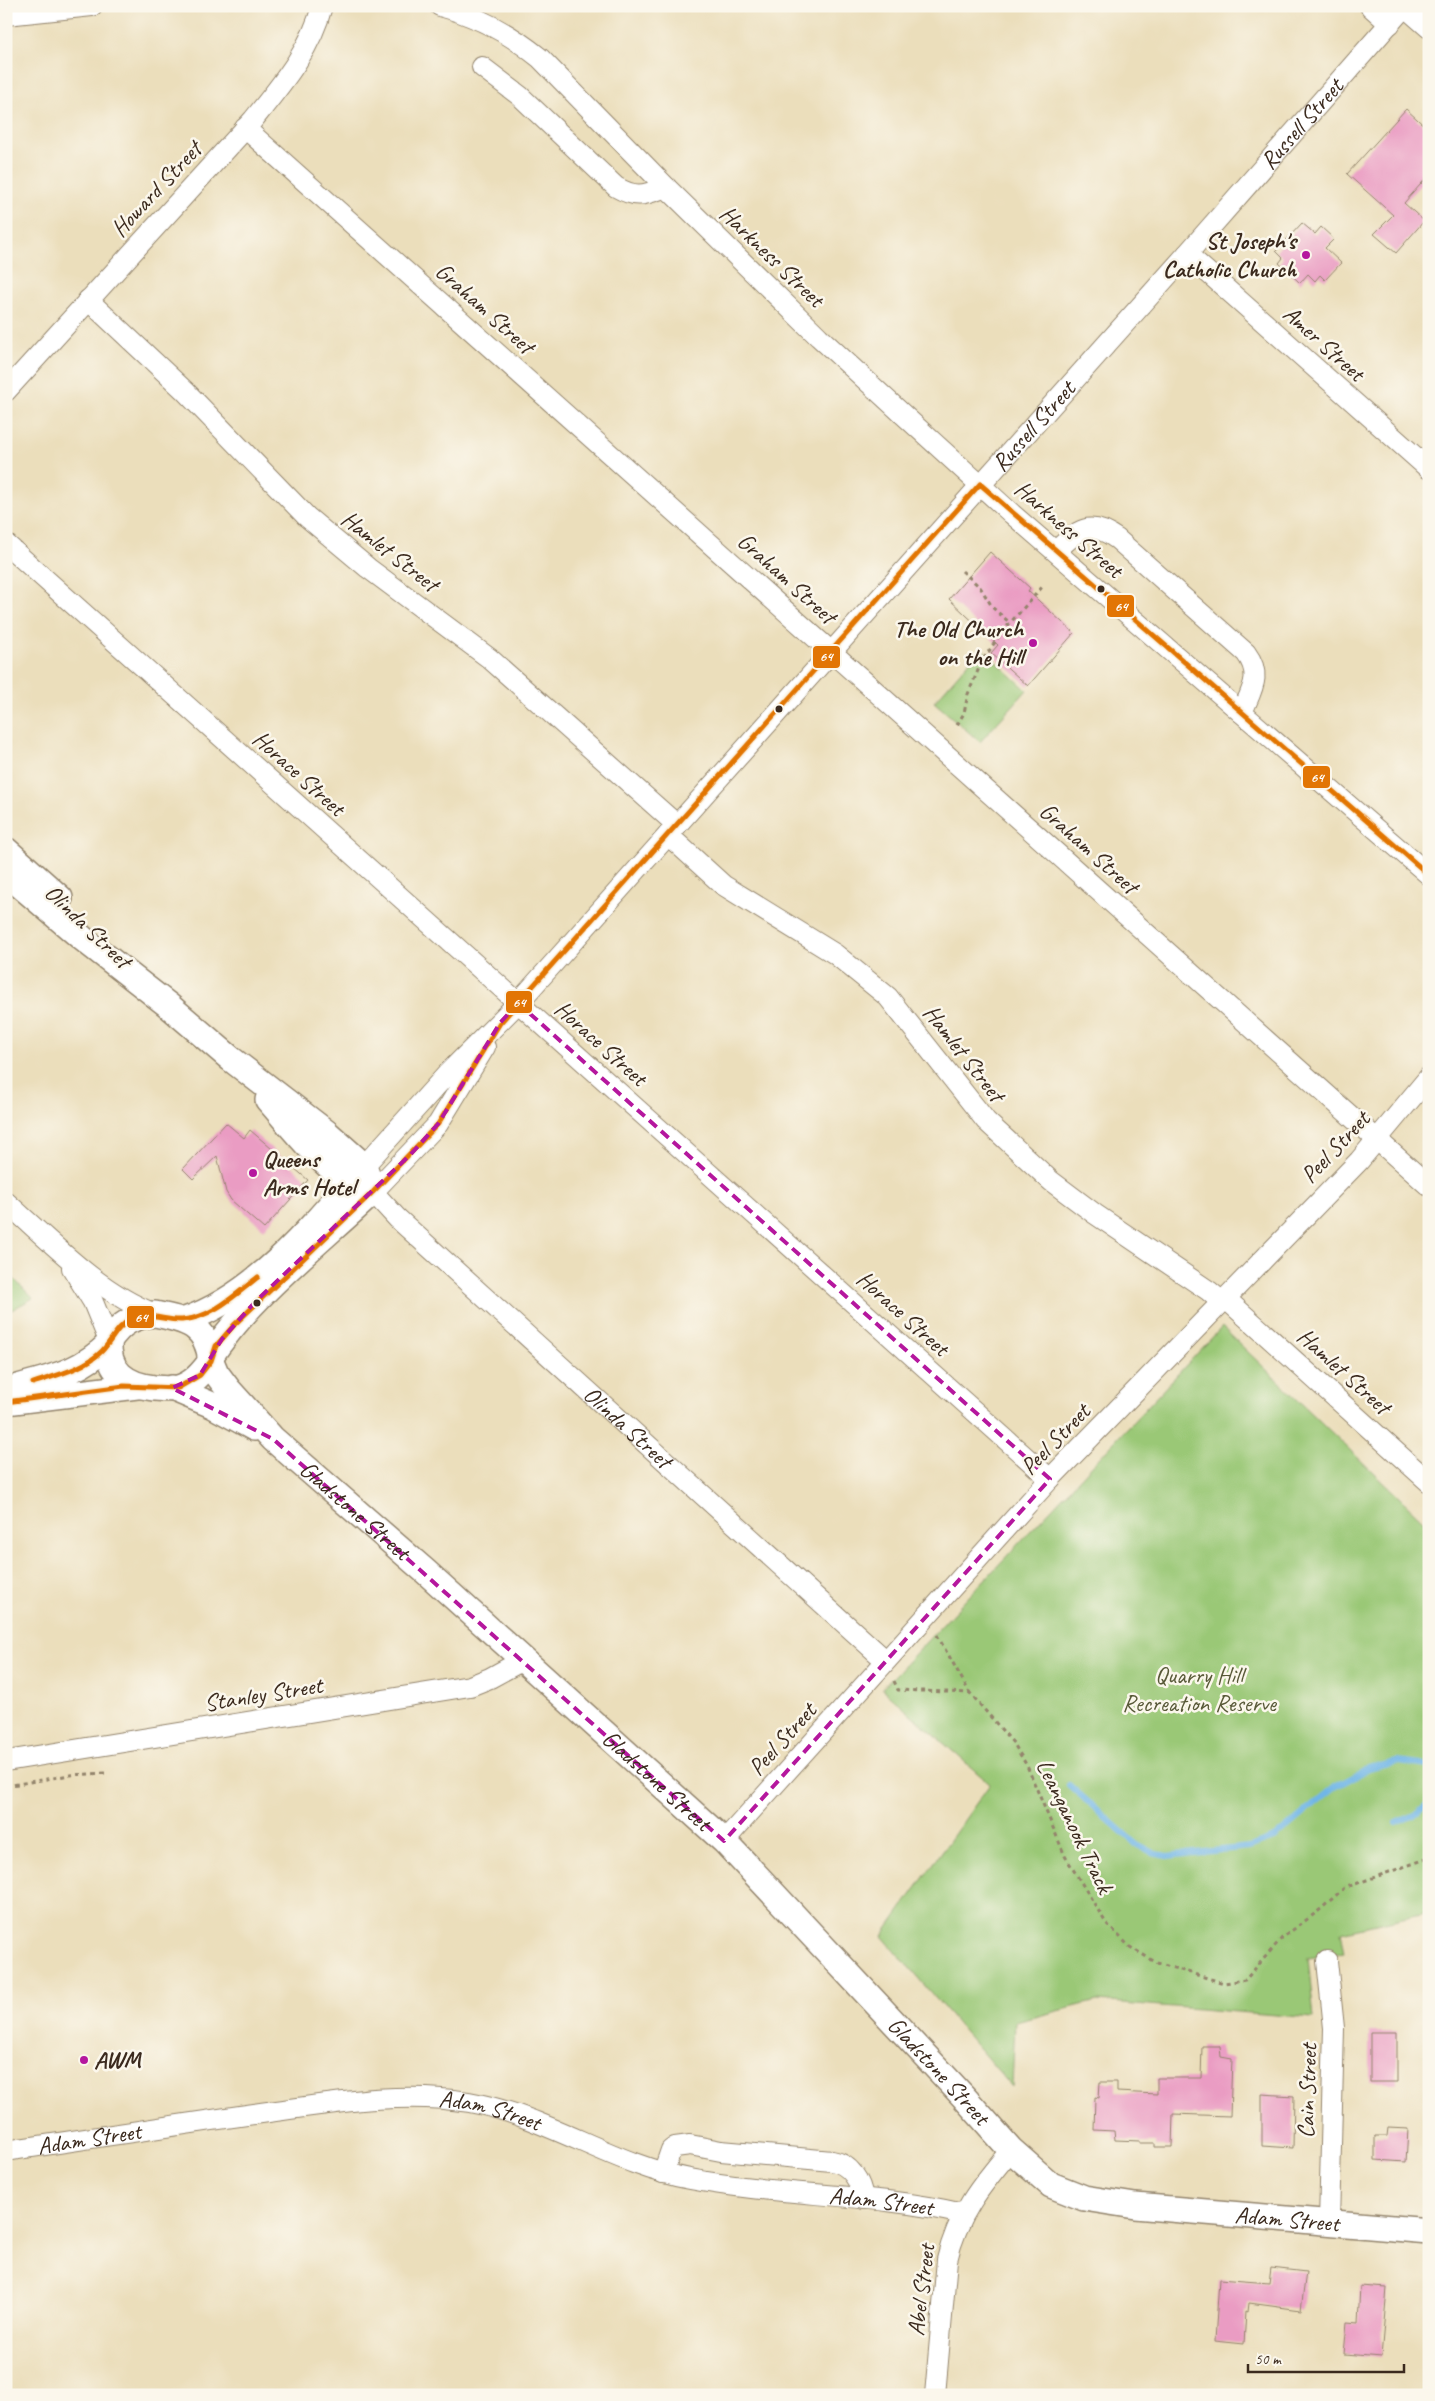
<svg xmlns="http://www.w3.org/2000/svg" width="1435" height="2401" viewBox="0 0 1435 2401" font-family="Caveat,sans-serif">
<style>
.green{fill:#9ac876;stroke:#6a794a}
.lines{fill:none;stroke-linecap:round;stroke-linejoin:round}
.stream{stroke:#70b6e7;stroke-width:6}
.building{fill:#ea9cc3}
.minor-casing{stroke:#93846c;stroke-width:22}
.major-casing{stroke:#93846c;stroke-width:28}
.path{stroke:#93846c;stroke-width:3;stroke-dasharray:4 4;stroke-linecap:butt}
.minor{stroke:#fff;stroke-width:20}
.major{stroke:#fff;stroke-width:25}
.bus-1-casing{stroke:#fbf7ec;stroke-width:9}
.bus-1{stroke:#e27504;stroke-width:5}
.marked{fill:none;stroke:#b5179e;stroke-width:4;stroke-dasharray:10 6;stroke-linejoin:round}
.poi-dot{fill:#b5179e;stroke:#fbf7ec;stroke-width:2}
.bus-dot{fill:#3b2a1e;stroke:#fbf7ec;stroke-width:2}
.labels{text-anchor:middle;stroke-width:5;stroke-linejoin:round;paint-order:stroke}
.street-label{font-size:24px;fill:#3b2a1e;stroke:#fbf7ec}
.poi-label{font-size:24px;font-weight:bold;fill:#3b2a1e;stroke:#fbf7ec;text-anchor:end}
.park-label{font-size:24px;fill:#585938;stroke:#fbf7ec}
.line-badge{stroke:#fbf7ec;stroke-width:2}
.badge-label{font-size:14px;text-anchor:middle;font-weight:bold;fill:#fff}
</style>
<rect width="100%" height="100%" fill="#fbf7ec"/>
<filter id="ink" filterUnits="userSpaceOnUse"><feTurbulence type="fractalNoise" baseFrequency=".02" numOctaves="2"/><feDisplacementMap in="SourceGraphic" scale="10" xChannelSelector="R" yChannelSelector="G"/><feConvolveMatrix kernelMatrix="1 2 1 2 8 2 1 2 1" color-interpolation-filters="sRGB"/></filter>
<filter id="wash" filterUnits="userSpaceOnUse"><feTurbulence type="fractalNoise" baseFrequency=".0096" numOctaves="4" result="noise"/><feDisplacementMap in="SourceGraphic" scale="20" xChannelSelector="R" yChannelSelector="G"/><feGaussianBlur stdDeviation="1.12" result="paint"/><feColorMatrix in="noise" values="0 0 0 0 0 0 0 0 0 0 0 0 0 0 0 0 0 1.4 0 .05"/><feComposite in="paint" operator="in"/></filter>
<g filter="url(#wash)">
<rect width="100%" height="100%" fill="#ebdebb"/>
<path class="green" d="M981,648L1027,690L980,742L934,702Z
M6,1271L33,1298L6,1313Z
M1222,1327L1429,1526V1912L1341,1932L1345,1953L1308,1958L1314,2018L1097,2001L1015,2022L1012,2087L882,1936L990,1784L882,1689Z"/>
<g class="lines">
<path class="stream" d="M1069,1785L1137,1845L1152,1853L1167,1856L1249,1847L1274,1838L1335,1787L1368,1769L1397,1762L1429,1766
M1396,1823L1414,1815L1429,1803"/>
</g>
<g id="blocks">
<path class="building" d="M1406,109L1429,130V175L1404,203L1424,221L1396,253L1374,234L1393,215L1347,174Z
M1302,223L1315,234L1321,227L1334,239L1325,248L1341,263L1325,280L1320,275L1315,281L1308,274L1300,283L1279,263L1283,258L1276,251Z
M990,552L1030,588L1028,591L1074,633L1028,686L991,653L998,645L949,599Z
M226,1123L244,1138L250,1130L308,1180L264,1229L231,1200L226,1192L217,1156L193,1179L183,1169Z
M1370,2032H1397V2082H1370Z
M1202,2046H1220L1221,2057L1232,2059L1230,2116L1173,2114L1172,2147H1155V2143H1140V2141L1115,2140L1114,2131L1094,2130L1095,2097L1099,2098L1100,2082H1117V2092L1157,2094V2078H1201Z
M1262,2094L1294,2096L1293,2148L1262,2146Z
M1388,2128L1408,2129L1406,2162L1375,2160V2136H1387Z
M1271,2268L1306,2272L1301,2310L1249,2303L1248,2312L1246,2311L1244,2344L1215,2341L1219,2279L1269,2283Z
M1360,2286L1387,2288L1381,2357L1344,2354L1347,2322L1358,2323Z"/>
</g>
</g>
<g filter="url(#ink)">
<use href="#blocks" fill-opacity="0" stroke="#93846c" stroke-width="1"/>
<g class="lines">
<g class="minor-casing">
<g id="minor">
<path d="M440,6C477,16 511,34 540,58L666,187L819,337L908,419L1012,514L1429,875"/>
<path d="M1370,6L1390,24"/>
<path d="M1405,7L1429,28"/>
<path d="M6,15L92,6"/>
<path d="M482,67L520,96L616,187C637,199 644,195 666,187"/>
<path d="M245,128L1429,1186"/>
<path d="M1187,254L1429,469"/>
<path d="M88,300L185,391L307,517L368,568L489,658L677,825"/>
<path d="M6,391L253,120C281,85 311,50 322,6"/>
<path d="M6,544L1050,1479"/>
<path d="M1056,551C1078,530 1089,519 1117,539L1246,653C1263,676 1251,690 1242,713"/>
<path d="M668,835L723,885L835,954L888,997L986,1121L1051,1181L1095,1214L1209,1291L1222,1302"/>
<path id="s1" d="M485,1047L438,1124L373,1192L397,1218L885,1660"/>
<path id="s2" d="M364,1166L448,1073L518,1003L1187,254L1405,6"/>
<path d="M6,1202C50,1241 99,1293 155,1314"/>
<path d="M72,1268L93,1302L109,1341"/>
<path d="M1225,1298L1429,1482"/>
<path d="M6,1761L470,1686L490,1678L523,1660"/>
<path d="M724,1841L1050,1479L1359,1161L1429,1077"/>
<path d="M1327,1961L1334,2028L1329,2222"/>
<path id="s3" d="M6,2151C94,2138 181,2124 268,2112C334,2103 402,2091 469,2102C547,2116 613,2165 690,2179C780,2196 874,2193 963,2214"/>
<path d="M663,2173L671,2150L675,2147L690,2145L721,2151L832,2161C851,2164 861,2182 863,2199"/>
<path d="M935,2395L947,2260C957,2215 982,2184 1011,2150"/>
</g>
</g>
<g class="major-casing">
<g id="major">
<path d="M6,850L60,898"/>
<path d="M6,873L82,938L168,1005L231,1059L327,1133L364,1166L373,1192"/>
<path d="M268,1100C294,1129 327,1174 364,1189"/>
<path d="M155,1314C186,1320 207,1325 211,1361C202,1373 193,1384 178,1388C170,1390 162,1388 154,1388C127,1385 107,1372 109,1341C121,1323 133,1316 155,1314Z"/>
<path d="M185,1320C258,1295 315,1223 364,1166"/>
<path d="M210,1357C251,1295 319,1243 373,1192"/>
<path id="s4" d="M211,1361L216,1373L228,1389L273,1439L426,1572L724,1841L963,2096L1011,2150L1051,2185L1084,2198L1135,2206L1429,2231"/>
<path d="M172,1388L212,1405L254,1428"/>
<path d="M11,1389C51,1377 78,1374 109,1344"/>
<path d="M6,1402L137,1386"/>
</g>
</g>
<path class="path" d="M962,571L980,587L993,608L1010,623
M957,725L964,713L968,694L982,661L1002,632L1044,585
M937,1635L970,1693
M894,1681L898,1690L970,1693L1014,1744L1027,1766L1065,1856L1106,1923L1130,1947L1157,1963L1224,1983L1245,1980L1282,1938L1321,1909L1344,1888L1429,1858
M6,1786L70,1775L107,1773"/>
<use href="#minor" class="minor"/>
<use href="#major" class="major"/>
<g class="bus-1-casing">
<path id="bus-1" d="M980,484L1429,875
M33,1383C57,1375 84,1369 102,1351C112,1341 117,1326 130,1320C148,1311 164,1321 182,1320C212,1318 236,1294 258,1277
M6,1402L124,1386L178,1388L200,1375L211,1361L216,1346L235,1324L373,1192L438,1124L500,1023L980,484"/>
</g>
<use href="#bus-1" class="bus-1"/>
</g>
</g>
<path class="marked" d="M518,1003L1050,1479L724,1841L273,1439L172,1388L200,1375L222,1339L255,1302L411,1154L438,1124L500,1023Z"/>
<g class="poi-dot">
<circle cx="1306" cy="255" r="5"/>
<circle cx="1033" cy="643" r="5"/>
<circle cx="253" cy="1173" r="5"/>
<circle cx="84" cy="2060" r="5"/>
</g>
<g class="bus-dot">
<circle cx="1101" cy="589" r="4.5"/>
<circle cx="779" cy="709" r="4.5"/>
<circle cx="257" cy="1303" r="4.5"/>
</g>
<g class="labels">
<g class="street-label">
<text dy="8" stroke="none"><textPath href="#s2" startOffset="1402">Russell Street</textPath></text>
<text transform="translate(156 189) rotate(-47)" y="8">Howard Street</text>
<text transform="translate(772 256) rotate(44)" y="8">Harkness Street</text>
<text transform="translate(485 308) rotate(42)" y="8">Graham Street</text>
<text transform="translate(1324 343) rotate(42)" y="8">Amer Street</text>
<text dy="8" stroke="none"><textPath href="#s2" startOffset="998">Russell Street</textPath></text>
<text transform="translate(1069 529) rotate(41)" y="8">Harkness Street</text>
<text transform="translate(390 551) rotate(38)" y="8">Hamlet Street</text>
<text transform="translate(787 578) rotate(42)" y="8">Graham Street</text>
<text transform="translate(299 773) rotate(42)" y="8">Horace Street</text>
<text transform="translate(1089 848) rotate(42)" y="8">Graham Street</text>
<text transform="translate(88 926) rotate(44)" y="8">Olinda Street</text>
<text transform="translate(601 1043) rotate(42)" y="8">Horace Street</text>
<text transform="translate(964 1053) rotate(52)" y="8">Hamlet Street</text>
<text transform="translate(1335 1147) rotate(-47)" y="8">Peel Street</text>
<text transform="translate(903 1313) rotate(42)" y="8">Horace Street</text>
<text transform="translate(1344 1371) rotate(42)" y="8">Hamlet Street</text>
<text dy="8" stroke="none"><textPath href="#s1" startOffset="531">Olinda Street</textPath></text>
<text transform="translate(1055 1439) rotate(-46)" y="8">Peel Street</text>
<text dy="8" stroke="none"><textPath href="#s4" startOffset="209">Gladstone Street</textPath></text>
<text transform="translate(263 1694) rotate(-9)" y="8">Stanley Street</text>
<text transform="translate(782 1739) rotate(-48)" y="8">Peel Street</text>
<text dy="8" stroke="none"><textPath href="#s4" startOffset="614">Gladstone Street</textPath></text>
<text transform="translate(1075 1826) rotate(64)" y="8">Leanganook Track</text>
<text dy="8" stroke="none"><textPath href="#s4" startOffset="1019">Gladstone Street</textPath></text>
<text transform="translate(1307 2091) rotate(-88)" y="8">Cain Street</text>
<text dy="8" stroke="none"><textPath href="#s3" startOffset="489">Adam Street</textPath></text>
<text dy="8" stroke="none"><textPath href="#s3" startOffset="84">Adam Street</textPath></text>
<text dy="8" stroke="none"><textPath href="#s3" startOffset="894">Adam Street</textPath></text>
<text dy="8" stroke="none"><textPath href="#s4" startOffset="1419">Adam Street</textPath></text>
<text transform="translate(921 2290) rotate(-83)" y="8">Abel Street</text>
</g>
<g class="poi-label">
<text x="1296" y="249">St Joseph's<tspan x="1296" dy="28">Catholic Church</tspan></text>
<text x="1023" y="637">The Old Church<tspan x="1023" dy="28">on the Hill</tspan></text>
<text x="263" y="1167" text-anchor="start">Queens<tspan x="263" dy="28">Arms Hotel</tspan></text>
<text x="94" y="2068" text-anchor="start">AWM</text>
</g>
<g class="park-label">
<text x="1199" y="1683">Quarry Hill<tspan x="1199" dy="28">Recreation Reserve</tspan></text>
</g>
</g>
<g class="line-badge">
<rect x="1106" y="594" width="29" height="24" rx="5" fill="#e27504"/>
<rect x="812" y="645" width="29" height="24" rx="5" fill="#e27504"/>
<rect x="1302" y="765" width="29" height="24" rx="5" fill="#e27504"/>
<rect x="505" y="990" width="28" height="24" rx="5" fill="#e27504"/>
<rect x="126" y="1305" width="29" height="24" rx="5" fill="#e27504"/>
</g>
<g class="badge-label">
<text x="1121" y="611">64</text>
<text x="826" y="661">64</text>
<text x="1317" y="782">64</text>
<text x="519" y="1007">64</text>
<text x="141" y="1322">64</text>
</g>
<rect width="1435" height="2401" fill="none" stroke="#fbf7ec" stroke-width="25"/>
<path d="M1248 2364v8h156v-8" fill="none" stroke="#3b2a1e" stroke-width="2.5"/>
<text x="1255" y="2364" font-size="15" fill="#3b2a1e" stroke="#fbf7ec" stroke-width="4" paint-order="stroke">50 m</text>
</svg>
